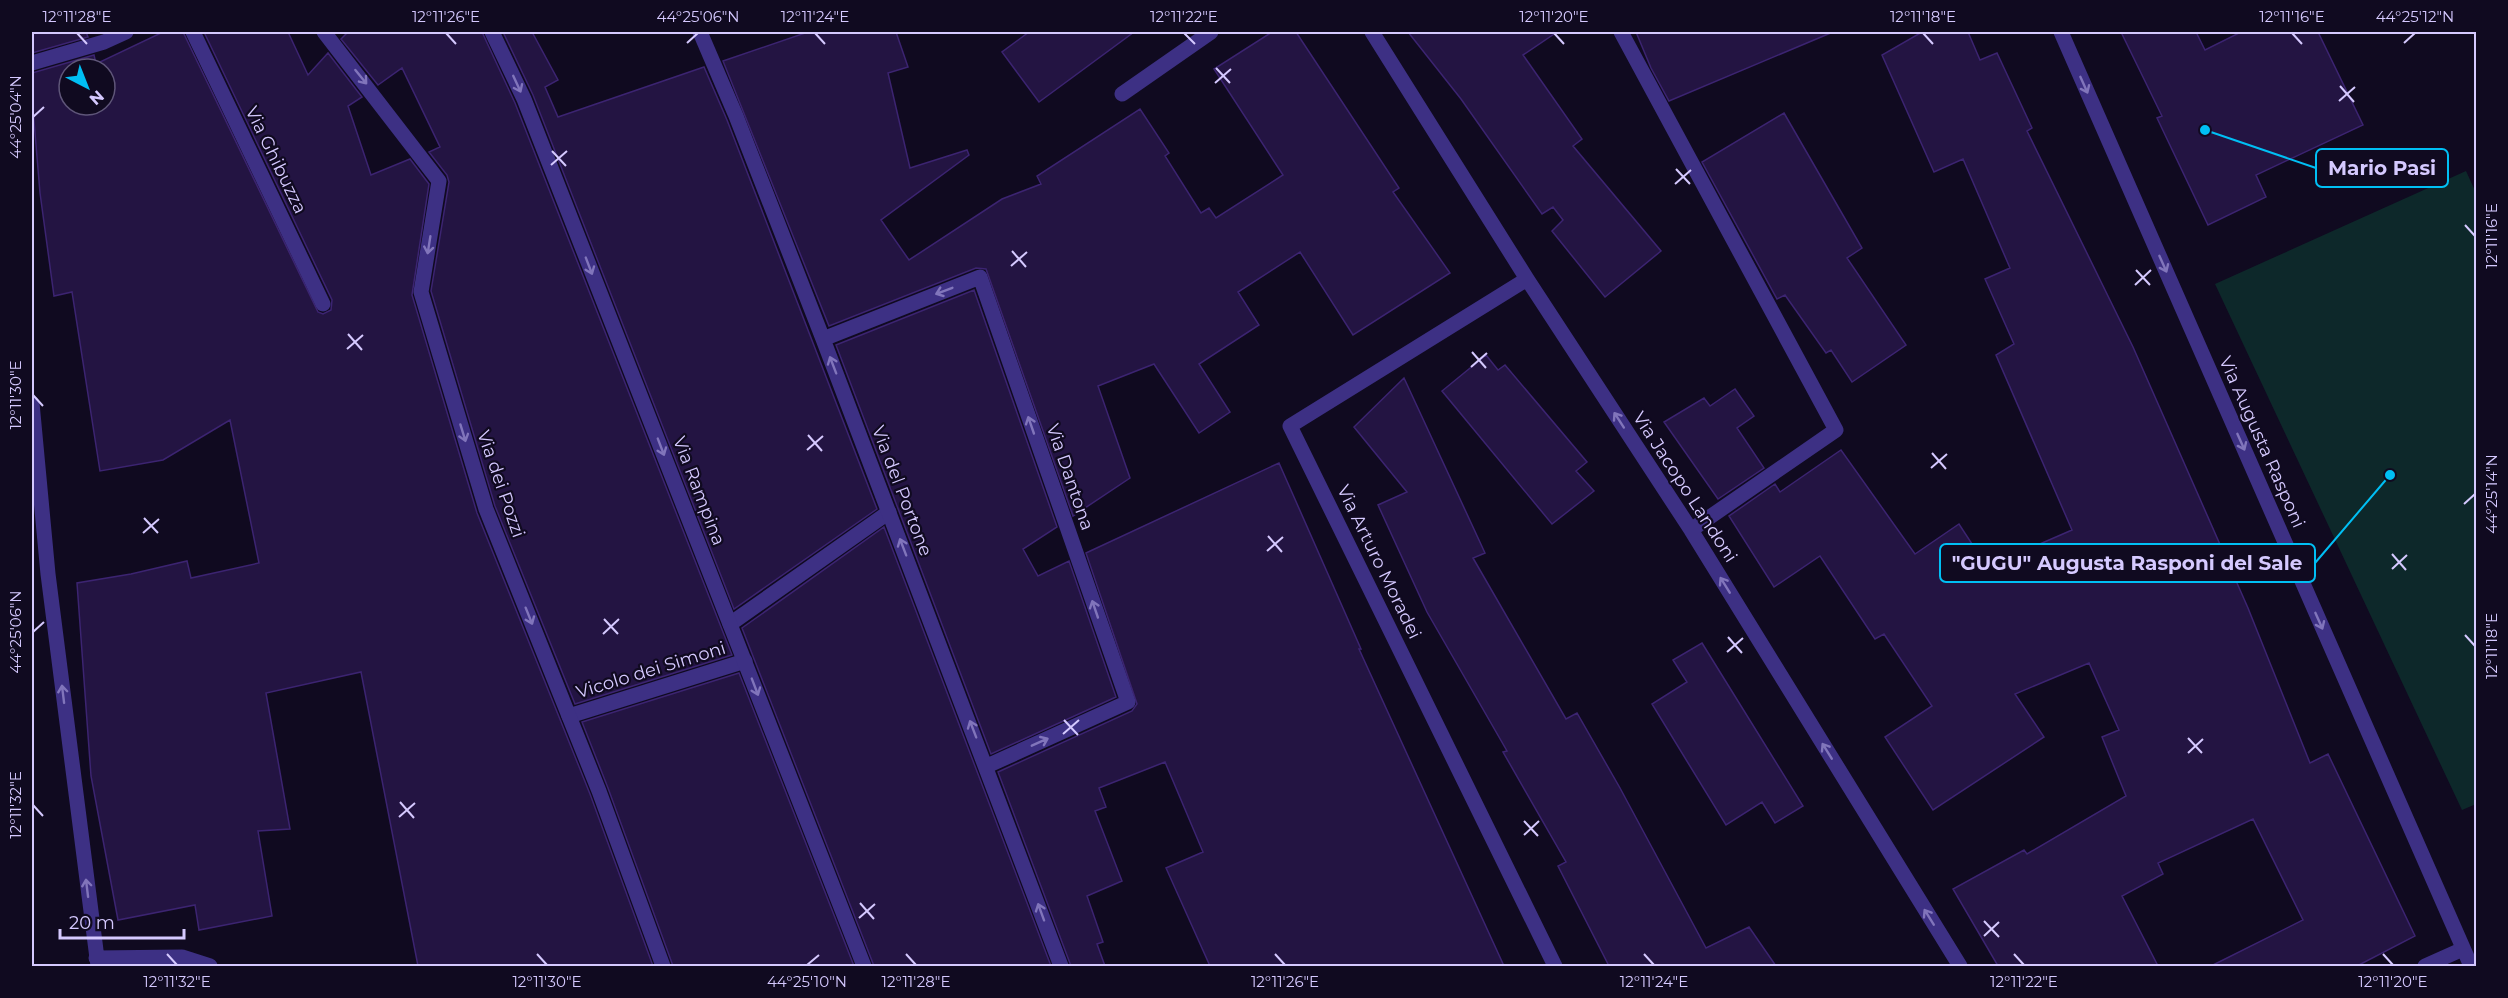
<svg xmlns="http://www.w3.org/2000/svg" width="2508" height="998" viewBox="0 0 2508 998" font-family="Montserrat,sans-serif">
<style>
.green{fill:#0d282a}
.building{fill:#231442;stroke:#3c2471;stroke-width:1.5;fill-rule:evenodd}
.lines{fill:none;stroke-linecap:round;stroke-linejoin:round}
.service{stroke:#3d3084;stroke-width:15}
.pedestrian{stroke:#3d3084;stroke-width:15}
.minor{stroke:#3d3084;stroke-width:15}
.oneway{stroke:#8175bb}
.ticks{fill:none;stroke:#d5c9ff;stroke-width:2}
.labels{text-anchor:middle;stroke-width:4.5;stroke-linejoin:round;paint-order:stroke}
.street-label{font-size:18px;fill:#d5c9ff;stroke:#100a20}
.leader{fill:none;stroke:#00bff4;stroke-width:2}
.callout-dot{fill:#00bff4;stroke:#100a20;stroke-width:2}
.callout{fill:#100a20;stroke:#00bff4;stroke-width:2}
.callout-label{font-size:20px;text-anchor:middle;font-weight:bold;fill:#d5c9ff}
.neatline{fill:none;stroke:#d5c9ff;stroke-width:2}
.ticks-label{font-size:15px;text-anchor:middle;fill:#d5c9ff}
</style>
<rect width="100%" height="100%" fill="#100a20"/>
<path class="green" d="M2466,171L2476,193V804L2462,810L2215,284Z"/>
<path class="building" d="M32,32H86L88,37L32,53Z
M163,32H183L318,312L323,314L331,310L332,300L204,32H288L308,75L328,53L362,97L348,106L371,175L410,159L429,184L412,295L477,513L590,794L653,966H418L361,672L266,693L290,829L258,831L272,916L199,930L195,905L118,920L91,776L77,583L131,574L187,561L191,578L259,563L230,420L163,460L100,471L72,292L54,296L40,193L32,97V73L94,55L96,64ZM69,69H105V105H69Z
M348,32H482L515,103L732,655L575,704L495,506L431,291L449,182L447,175L429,152L440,147L402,68L378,85L341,39Z
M503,32H532L558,80L545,87L558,117L704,67L727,120L877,509L734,609L533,95Z
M808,32H896L908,67L888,73L910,168L967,150L969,155L881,220L909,260L1002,199L1041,184L1037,176L1140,109L1169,153L1165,156L1201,213L1209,208L1216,218L1283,175L1214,69L1272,32H1296L1399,188L1393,192L1450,273L1353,335L1300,252L1238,292L1259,325L1199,364L1230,412L1199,433L1154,364L1098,386L1130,478L1073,516L986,269L976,268L829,326L723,61Z
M1029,32H1134L1039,102L1002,52Z
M1408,32H1557L1523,55L1582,139L1573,146L1661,251L1605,297L1552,231L1563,220L1553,207L1542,214L1461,99Z
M1636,32H1833L1669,101L1651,68Z
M1922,32H1968L1980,60L1997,53L2032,128L2027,131L2133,347L2248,608L2310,763L2328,754L2415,936L2357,966H2211L2303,920L2253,819L2158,863L2163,874L2122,896L2158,966H1998L1953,889L2024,850L2027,854L2126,796L2102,737L2119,730L2089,663L2015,694L2044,737L1933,810L1885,737L1932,706L1884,634L1875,639L1820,556L1774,587L1729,516L1775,484L1780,492L1841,450L1915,554L1959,524L1987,567L2072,530L1996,355L2014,344L1985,279L2010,268L1963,159L1934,172L1882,55Z
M2121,32H2196L2205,50L2241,32H2318L2363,125L2256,175L2266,197L2208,225L2157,118L2162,116Z
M1784,113L1862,248L1847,258L1906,345L1852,382L1831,350L1826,353L1785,295L1777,299L1702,162Z
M974,290L1057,527L1023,549L1038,576L1069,561L1116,697L991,754L836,345Z
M1486,355L1498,370L1505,365L1587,462L1576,471L1594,491L1552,524L1442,391Z
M1404,378L1485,553L1473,558L1566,719L1577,713L1620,788L1706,948L1749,927L1776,966H1609L1558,866L1566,862L1503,752L1507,751L1427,612L1378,505L1407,492L1354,427Z
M1735,389L1754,416L1737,428L1764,468L1718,499L1664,422L1704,398L1710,406Z
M1279,463L1361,649H1359L1504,966H1210L1166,868L1203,852L1165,762L1099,788L1106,807L1095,811L1122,881L1087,896L1103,942L1097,944L1105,966H1071L998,772L1132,711L1137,704L1086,553Z
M884,527L1051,966H874L742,628Z
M1702,643L1803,806L1775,823L1762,802L1726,825L1652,704L1687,682L1673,660Z
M739,673L854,966H673L608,788L582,722Z"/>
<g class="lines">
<path class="service" d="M730,624L889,512
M569,716L745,661"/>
<path class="pedestrian" d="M2425,966L2463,949"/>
<path class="minor" d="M193,32L323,304
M324,32L439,181L421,292L486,509L599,791L663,966
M492,32L524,99L864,966
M700,32L736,116L823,339L1061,966
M1372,32L1527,279L1691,530L1960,966
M1621,32L1836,430L1691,530
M2061,32L2471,966
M32,63L104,42L126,32
M1122,94L1211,32
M1527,279L1290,426L1555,966
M823,339L980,277L1128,702L987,766
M32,403L48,574L98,966
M96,958L182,957L210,966"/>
</g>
<defs><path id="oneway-shaft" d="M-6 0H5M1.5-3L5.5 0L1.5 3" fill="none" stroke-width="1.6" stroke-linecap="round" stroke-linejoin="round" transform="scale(1.5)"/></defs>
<g class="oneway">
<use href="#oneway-shaft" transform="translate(361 77) rotate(51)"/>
<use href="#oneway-shaft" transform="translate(517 84) rotate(65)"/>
<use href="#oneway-shaft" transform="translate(2084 85) rotate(66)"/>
<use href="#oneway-shaft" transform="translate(429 245) rotate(99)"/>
<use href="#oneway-shaft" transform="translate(2163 264) rotate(66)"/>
<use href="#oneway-shaft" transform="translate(589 266) rotate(69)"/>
<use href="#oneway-shaft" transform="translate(944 291) rotate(159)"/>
<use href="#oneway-shaft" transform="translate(833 365) rotate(-111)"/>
<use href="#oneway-shaft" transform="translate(1619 420) rotate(-123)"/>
<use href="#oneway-shaft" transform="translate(1031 425) rotate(-109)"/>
<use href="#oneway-shaft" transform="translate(463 433) rotate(73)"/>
<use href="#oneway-shaft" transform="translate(2241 442) rotate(66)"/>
<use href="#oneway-shaft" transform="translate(661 447) rotate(69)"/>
<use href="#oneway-shaft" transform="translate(903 547) rotate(-111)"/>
<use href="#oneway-shaft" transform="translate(1725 585) rotate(-122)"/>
<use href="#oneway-shaft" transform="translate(1095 609) rotate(-109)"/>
<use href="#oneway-shaft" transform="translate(529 616) rotate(68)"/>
<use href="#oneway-shaft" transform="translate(2319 621) rotate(66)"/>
<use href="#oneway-shaft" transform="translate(755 687) rotate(69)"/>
<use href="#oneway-shaft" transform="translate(63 694) rotate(-97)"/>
<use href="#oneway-shaft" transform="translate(973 729) rotate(-111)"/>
<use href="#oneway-shaft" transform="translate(1040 742) rotate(-24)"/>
<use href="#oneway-shaft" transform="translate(1827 751) rotate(-122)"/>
<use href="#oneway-shaft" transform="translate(87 888) rotate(-97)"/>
<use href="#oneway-shaft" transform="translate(1041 912) rotate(-110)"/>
<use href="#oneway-shaft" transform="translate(1929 917) rotate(-122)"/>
</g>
<path class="ticks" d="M77,33L87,44M446,33L456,44M815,33L825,44M1184,33L1195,44M1554,33L1564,44M1923,33L1933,44M2292,33L2302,44M687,43L698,33M2404,43L2415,33M1216,68L1230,83M1215,83L1231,69M2340,86L2354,102M2339,101L2355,87M33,117L44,107M552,151L566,166M551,165L567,151M1676,169L1690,184M1675,184L1691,170M2465,225L2475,236M1012,251L1026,267M1011,266L1027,252M2136,270L2150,285M2135,285L2151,270M348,334L362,350M347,349L363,335M1472,352L1486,368M1471,367L1487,353M33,395L43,406M808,435L822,451M807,450L823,436M1932,453L1946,469M1931,468L1947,454M2464,504L2475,494M144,518L158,533M143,533L159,519M1268,536L1282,552M1267,551L1283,537M2392,554L2406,570M2392,569L2407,555M604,619L618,634M33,632L44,622M603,634L619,619M2465,635L2475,646M1728,637L1742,653M1727,652L1743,638M1064,720L1078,735M1063,734L1079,720M2188,738L2202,753M2188,753L2203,739M400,802L414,818M33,805L43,816M399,817L415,803M1524,821L1538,836M1524,835L1539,821M860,903L874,919M859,918L875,904M1984,921L1999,937M1984,936L1999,922M167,954L177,965M537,954L547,965M906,954L916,965M1275,954L1285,965M1644,954L1654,965M2014,954L2024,965M2383,954L2393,965M807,965L819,955"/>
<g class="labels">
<g class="street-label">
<text transform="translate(276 160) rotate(64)" y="6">Via Ghibuzza</text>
<text transform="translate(2262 442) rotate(66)" y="6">Via Augusta Rasponi</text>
<text transform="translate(1070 477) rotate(71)" y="6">Via Dantona</text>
<text transform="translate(501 484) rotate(71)" y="6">Via dei Pozzi</text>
<text transform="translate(1685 487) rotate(57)" y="6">Via Jacopo Landoni</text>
<text transform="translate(699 491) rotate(69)" y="6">Via Rampina</text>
<text transform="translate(902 491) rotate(69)" y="6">Via del Portone</text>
<text transform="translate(1379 562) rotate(64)" y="6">Via Arturo Moradei</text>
<text transform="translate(651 670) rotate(-17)" y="6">Vicolo dei Simoni</text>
</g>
</g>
<path class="leader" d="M2205 130L2316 168M2390 475L2315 563"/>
<g class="callout-dot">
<circle cx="2205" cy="130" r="6"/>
<circle cx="2390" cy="475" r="6"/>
</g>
<g class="callout">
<rect x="2316" y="149" width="132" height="38" rx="6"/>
<rect x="1940" y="544" width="375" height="38" rx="6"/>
</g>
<g class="callout-label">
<text x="2382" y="175">Mario Pasi</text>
<text x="2127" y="570">"GUGU" Augusta Rasponi del Sale</text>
</g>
<rect width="2508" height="998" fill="none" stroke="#100a20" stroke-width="66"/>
<g transform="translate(87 87) rotate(138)"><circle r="28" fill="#100a20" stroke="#5f5679" stroke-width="1.5"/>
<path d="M0-4.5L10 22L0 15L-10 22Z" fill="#00bff4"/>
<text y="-9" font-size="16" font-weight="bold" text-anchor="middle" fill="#d5c9ff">N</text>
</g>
<path d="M60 929v9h124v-9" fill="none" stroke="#d5c9ff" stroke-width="3"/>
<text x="69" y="929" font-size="18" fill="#d5c9ff" stroke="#100a20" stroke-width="4.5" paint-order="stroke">20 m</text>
<rect x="33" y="33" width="2442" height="932" class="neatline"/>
<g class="ticks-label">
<text x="77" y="22">12°11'28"E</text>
<text x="446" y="22">12°11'26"E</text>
<text x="698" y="22">44°25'06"N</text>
<text x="815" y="22">12°11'24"E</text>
<text x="1184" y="22">12°11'22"E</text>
<text x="1554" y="22">12°11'20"E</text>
<text x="1923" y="22">12°11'18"E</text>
<text x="2292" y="22">12°11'16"E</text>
<text x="2415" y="22">44°25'12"N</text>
<text transform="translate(16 117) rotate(-90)" y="5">44°25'04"N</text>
<text transform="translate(2492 236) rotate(-90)" y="5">12°11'16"E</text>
<text transform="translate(16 395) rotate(-90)" y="5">12°11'30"E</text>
<text transform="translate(2492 494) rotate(-90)" y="5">44°25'14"N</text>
<text transform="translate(16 632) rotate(-90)" y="5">44°25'06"N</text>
<text transform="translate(2492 646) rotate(-90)" y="5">12°11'18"E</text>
<text transform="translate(16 805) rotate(-90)" y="5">12°11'32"E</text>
<text x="177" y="987">12°11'32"E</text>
<text x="547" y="987">12°11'30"E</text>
<text x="807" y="987">44°25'10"N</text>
<text x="916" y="987">12°11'28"E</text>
<text x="1285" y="987">12°11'26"E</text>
<text x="1654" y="987">12°11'24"E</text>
<text x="2024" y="987">12°11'22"E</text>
<text x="2393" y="987">12°11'20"E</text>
</g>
</svg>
